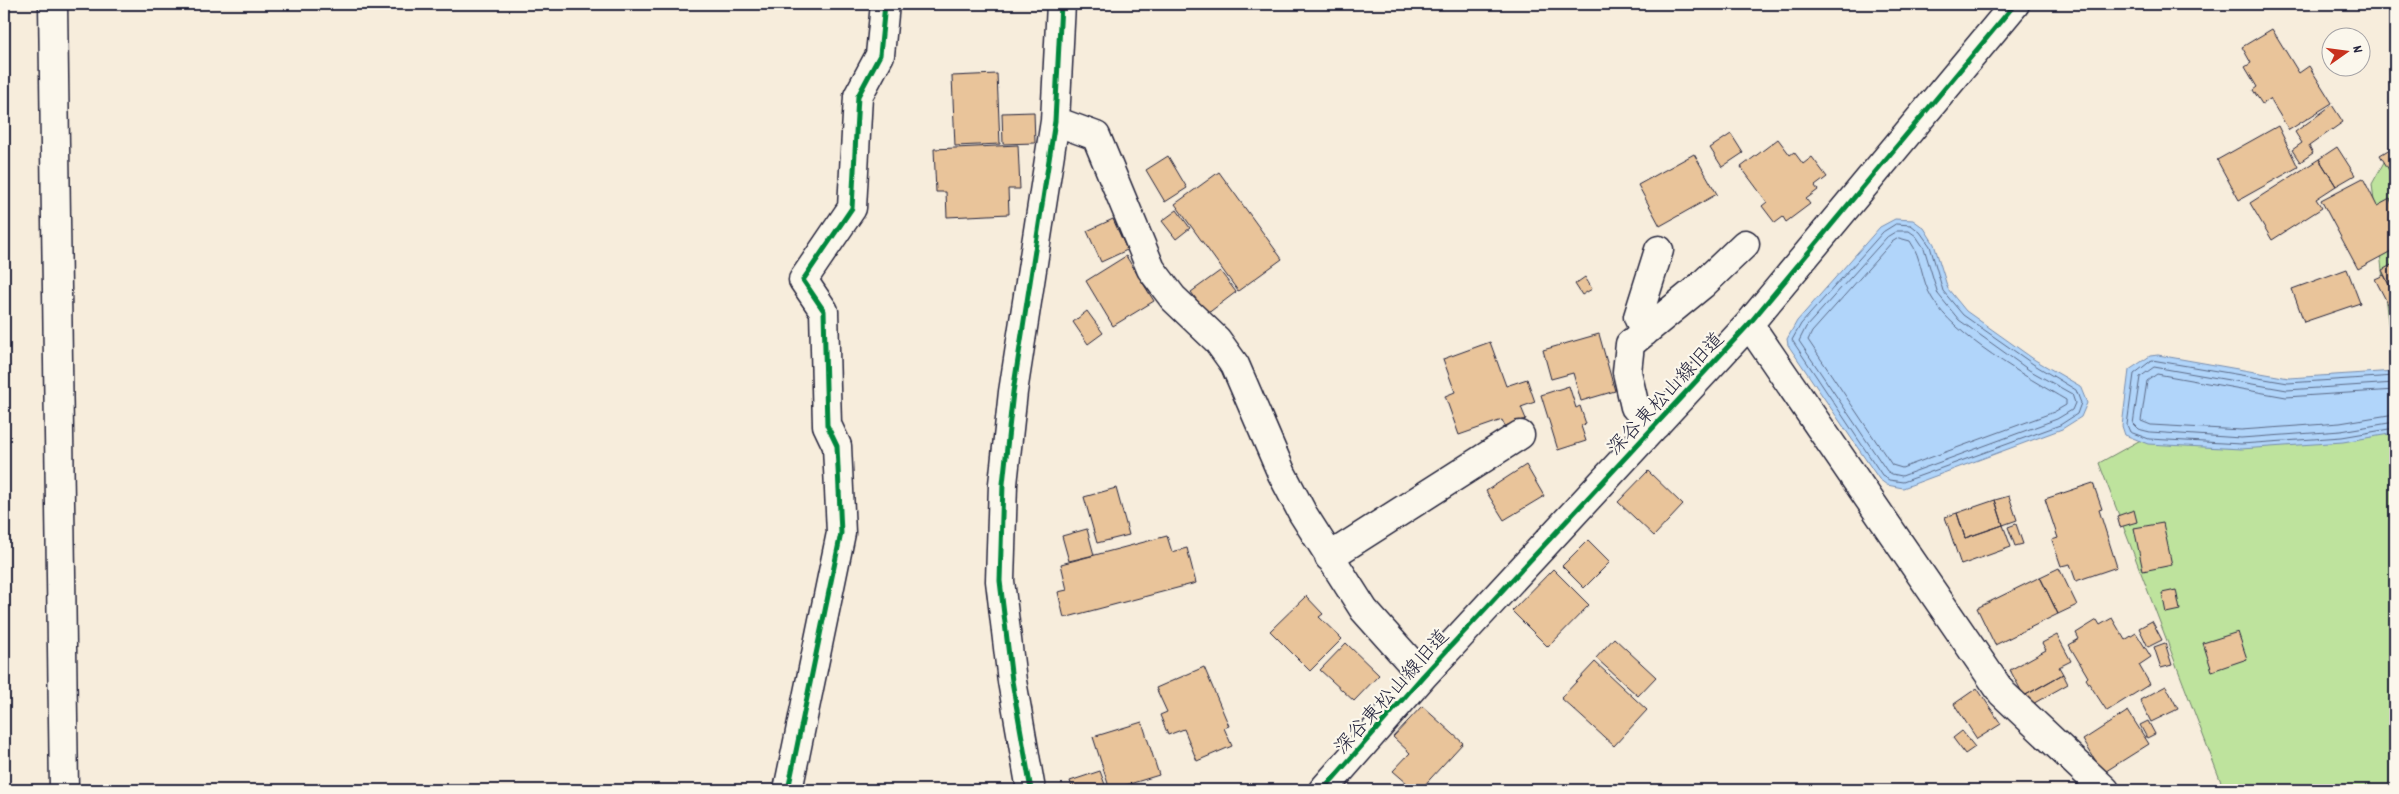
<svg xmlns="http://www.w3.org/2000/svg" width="2399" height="794" viewBox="0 0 2399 794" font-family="Dekko,'Klee One',sans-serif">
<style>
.green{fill:#bee39d;stroke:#70826c}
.water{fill:#b1d5fa;stroke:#788dae}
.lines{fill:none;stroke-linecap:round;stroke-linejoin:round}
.shore{stroke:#5b6a87;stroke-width:1}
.building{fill:#e9c49a;stroke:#22223b}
.minor-casing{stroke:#22223b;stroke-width:31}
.minor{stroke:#fbf7ec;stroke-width:28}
.cycleway-casing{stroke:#fbf7ec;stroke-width:8}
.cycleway{stroke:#00873e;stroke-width:5}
.labels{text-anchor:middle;stroke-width:4.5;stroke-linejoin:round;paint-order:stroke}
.street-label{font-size:20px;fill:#22223b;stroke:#fbf7ec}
</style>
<rect width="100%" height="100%" fill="#f7eddc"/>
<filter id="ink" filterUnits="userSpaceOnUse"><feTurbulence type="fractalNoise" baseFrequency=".02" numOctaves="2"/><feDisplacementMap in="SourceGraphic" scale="10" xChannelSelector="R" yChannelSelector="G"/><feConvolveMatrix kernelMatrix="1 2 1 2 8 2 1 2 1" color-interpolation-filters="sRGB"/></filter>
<g filter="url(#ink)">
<path class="green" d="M2395,142V382L2372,184Z
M2202,406L2395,414V790H2224L2099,463Z"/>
<path class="water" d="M1895,219L1913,220L1924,228L1934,244L1948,289L1966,311L2035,360L2080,386L2087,403L2081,417L2062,429L1903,488L1887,485L1879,479L1788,345L1787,339L1797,321L1880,227Z
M2158,355L2289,378L2395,371V433L2343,442L2241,449L2148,444L2125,435L2122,426L2129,370L2150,356Z"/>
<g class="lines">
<path class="shore" d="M1896,224L1911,225L1920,232L1930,246L1943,291L1963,315L2033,364L2076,390L2081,403L2077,414L2060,425L1903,482L1889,480L1882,475L1792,340L1801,324L1883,232Z
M1897,231H1909L1916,236L1924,248L1938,294L1959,320L2029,370L2072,394L2075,403L2072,410L2057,419L1902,476L1892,474L1887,471L1799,341L1806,327L1887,237Z
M1899,238L1910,241C1922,258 1921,280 1932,298C1954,336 2027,377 2066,400V405L2054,412L1902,468L1892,465L1808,340L1812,332L1892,242Z
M2395,376L2288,383L2152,360L2134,374L2127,425L2130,432L2149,439L2241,444L2342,437L2395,428
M2395,383L2287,390L2154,367L2140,377L2133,424L2138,429L2150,432L2241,438L2341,431L2395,422
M2395,390L2286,397L2157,374L2147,381L2141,421L2151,425L2241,430L2340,423L2395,414"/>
</g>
<path class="building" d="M2272,29L2299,73L2309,66L2332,103L2289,130L2270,99L2262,104L2253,90L2257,87L2245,67L2251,63L2242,47Z
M997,74L1000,144L955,146L952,76Z
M2332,105L2343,122L2309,146L2313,153L2300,162L2292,150L2302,143L2295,132Z
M1034,112L1035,143L1003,144L1002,113Z
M2278,126L2298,167L2239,200L2217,160Z
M1731,134L1743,153L1722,167L1710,148Z
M1778,139L1790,155L1794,152L1803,164L1812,157L1827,177L1815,186L1818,190L1806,199L1810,204L1786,222L1783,217L1775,223L1762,206L1767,202L1741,167Z
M1018,145L1020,189H1008L1009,214L947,217L946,192H936L934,149Z
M2395,146V180L2380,155Z
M2337,147L2355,175L2336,186L2319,159Z
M1694,154L1717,194L1660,226L1638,185Z
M1168,156L1187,188L1165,202L1146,170Z
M2319,159L2336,186L2316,199L2322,208L2272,240L2250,203Z
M1219,172L1282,259L1238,291L1175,204Z
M2363,178L2377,206L2390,199L2395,209V249L2358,269L2321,200Z
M1177,210L1190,228L1176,239L1162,221Z
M1113,219L1127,250L1101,262L1087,231Z
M1126,256L1154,301L1113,326L1086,281Z
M2395,263V287L2391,289L2382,270Z
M2347,269L2360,303L2304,322L2292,289Z
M1220,271L1236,292L1207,314L1191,292Z
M2384,275L2391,289L2395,287V302L2389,306L2375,279Z
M1585,277L1592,289L1582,295L1575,284Z
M1087,311L1103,333L1088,344L1073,322Z
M1599,334L1615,391L1581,401L1573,373L1551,379L1543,350Z
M1490,342L1506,386L1527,379L1535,402L1521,407L1526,419L1505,426L1502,420L1459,435L1445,396L1455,392L1443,359Z
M1569,386L1576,408L1580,406L1586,424L1581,426L1586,441L1558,450L1541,395Z
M1526,465L1544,496L1504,520L1486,491Z
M1648,471L1683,505L1654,536L1618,502Z
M2093,483L2102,509L2099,510L2117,567L2076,581L2070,564L2061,566L2052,540L2058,538L2045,499Z
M1116,488L1129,535L1097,543L1084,497Z
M2009,496L2017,520L2003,525L1995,500Z
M1995,500L2003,525L1965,538L1957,513Z
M2134,510L2137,522L2120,527L2117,516Z
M1957,513L1965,538L2003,525L2011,547L1961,565L1945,517Z
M2163,523L2172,565L2143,571L2134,528Z
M2016,524L2023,544L2015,546L2008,527Z
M1087,529L1094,555L1069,561L1062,536Z
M1167,536L1172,552L1187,548L1196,583L1064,618L1058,592L1067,590L1061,564Z
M1588,540L1610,562L1584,588L1562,566Z
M2059,568L2077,605L2058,614L2040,577Z
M1553,569L1589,605L1548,647L1512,611Z
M2040,577L2058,614L1995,645L1977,608Z
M2176,590L2180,610L2166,613L2162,593Z
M1306,596L1323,614L1319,617L1342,639L1310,671L1270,631Z
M2112,618L2125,640L2136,633L2151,657L2139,665L2150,684L2107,711L2086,679L2088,677L2069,645L2079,639L2076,633L2097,620L2100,625Z
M2152,621L2162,640L2148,647L2139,628Z
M2238,632L2247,659L2212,671L2203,643Z
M2057,635L2071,661L2059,667L2063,674L2024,696L2010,670L2046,650L2042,643Z
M1614,638L1656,677L1638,696L1596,658Z
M1346,643L1379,675L1354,701L1320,670Z
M2165,643L2172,665L2161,668L2154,647Z
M1595,662L1647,710L1614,746L1561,698Z
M1204,667L1229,726L1224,728L1232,746L1197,761L1184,729L1168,735L1160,715L1167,712L1156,688Z
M2063,674L2068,684L2029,706L2024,696Z
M2166,686L2178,709L2151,722L2140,700Z
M1977,688L2001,724L1977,739L1954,704Z
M1422,706L1463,743L1420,790H1415L1393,771L1410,753L1393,737Z
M2128,711L2149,744L2103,773L2083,740Z
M2148,721L2155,734L2147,738L2140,725Z
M1142,722L1159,775L1110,790L1093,737Z
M1962,731L1975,747L1965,754L1953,738Z
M1100,771L1107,790H1073L1070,781Z"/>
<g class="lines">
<g class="minor-casing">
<path id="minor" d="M53,4L64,790
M1055,121L1096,136L1151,269L1173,298L1217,340L1235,365L1282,474L1303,514L1364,610L1423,676
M1749,324L2002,693L2105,790
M1645,332L1638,317L1659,250
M1656,425L1635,407L1627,372L1630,344L1702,285L1745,244
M1329,557L1520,435
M788,790L841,533L837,446L827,425L824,311L803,280L852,208L858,96L880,55L885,4
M1031,790L1012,681L1000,581L1003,484L1013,392L1055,121L1061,4
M1323,790L1423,676L1749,324L2015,4"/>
</g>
<use href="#minor" class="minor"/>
<g class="cycleway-casing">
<path id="cycleway" d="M788,790L841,533L837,446L827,425L824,311L803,280L852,208L858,96L880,55L885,4
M1031,790L1012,681L1000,581L1003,484L1013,392L1055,121L1061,4
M1323,790L1423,676L1749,324L2015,4"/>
</g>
<use href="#cycleway" class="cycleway"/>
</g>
</g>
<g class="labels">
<g class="street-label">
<text transform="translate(1665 393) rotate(-47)" y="7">深谷東松山線旧道</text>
<text transform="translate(1391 691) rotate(-48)" y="7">深谷東松山線旧道</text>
</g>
</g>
<rect width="2399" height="794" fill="none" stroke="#fbf7ec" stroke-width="20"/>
<rect x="10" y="10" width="2379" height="774" fill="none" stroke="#22223b" stroke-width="2" filter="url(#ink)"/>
<g transform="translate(2346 52) rotate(76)"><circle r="24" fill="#fbf7ec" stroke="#a4a2a5"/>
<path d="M0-4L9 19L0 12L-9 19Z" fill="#c8321e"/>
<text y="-8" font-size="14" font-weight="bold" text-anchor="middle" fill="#22223b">N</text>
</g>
</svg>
